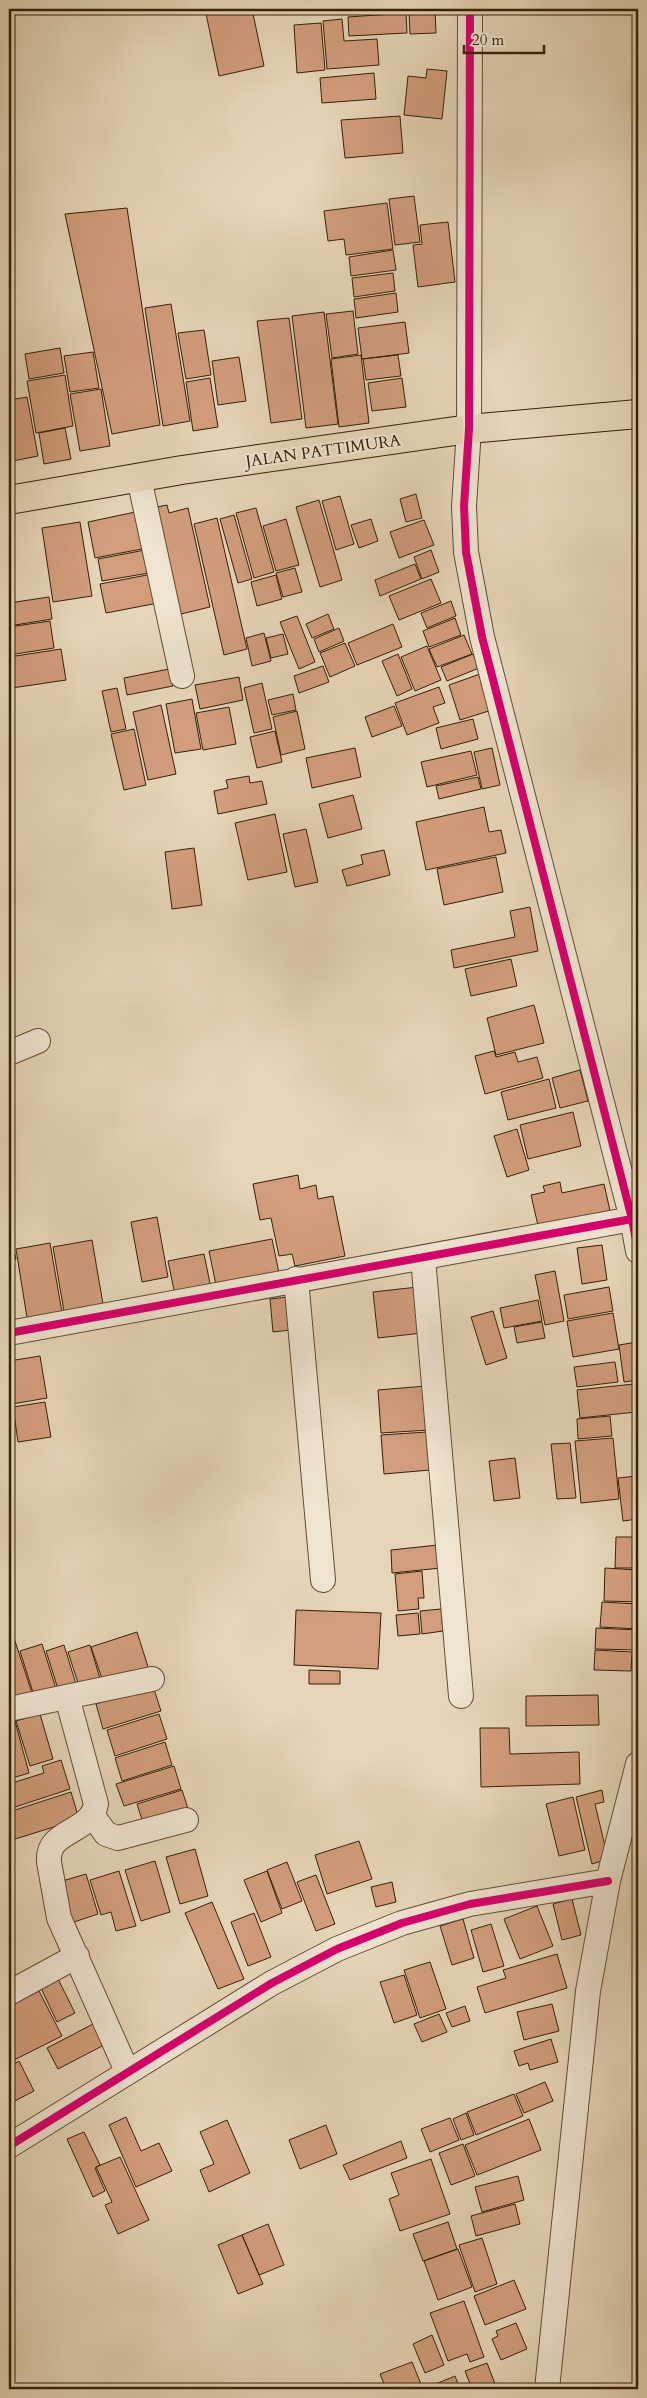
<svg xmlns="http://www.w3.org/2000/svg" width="647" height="2398" viewBox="0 0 647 2398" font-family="Cardo,serif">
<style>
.building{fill:#d29d7c;stroke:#362007}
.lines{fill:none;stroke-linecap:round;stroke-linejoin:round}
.street-casing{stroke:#624d33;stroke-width:26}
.highway-casing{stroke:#362007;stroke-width:30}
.street{stroke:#efe4d1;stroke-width:24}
.highway{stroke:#e6d5b8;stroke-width:28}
.cycleway-casing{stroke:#efe4d1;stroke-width:11}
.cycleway{stroke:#d6006c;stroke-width:8}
.labels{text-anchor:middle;stroke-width:4;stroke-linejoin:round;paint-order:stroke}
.street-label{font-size:16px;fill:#362007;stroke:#efe4d1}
</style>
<rect width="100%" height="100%" fill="#e6d5b8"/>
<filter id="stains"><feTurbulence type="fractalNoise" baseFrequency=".004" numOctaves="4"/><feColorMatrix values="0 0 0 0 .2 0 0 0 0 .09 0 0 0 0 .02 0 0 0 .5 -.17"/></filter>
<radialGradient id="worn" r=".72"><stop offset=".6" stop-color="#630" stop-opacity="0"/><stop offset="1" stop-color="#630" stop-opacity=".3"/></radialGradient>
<path class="building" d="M205,9H252L264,66L219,76Z
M399,9H435L436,33L410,34L409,11L399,12Z
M406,13L407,33L349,36L348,17Z
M342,19L344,41L377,39L379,65L327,69L323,21Z
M321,23L325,70L297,73L294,25Z
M427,69L447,71L442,119L404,115L408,76L426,78Z
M374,73L376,99L322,103L320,78Z
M400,116L403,153L345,158L341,120Z
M414,196L420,242L395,245L389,199Z
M387,203L393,249L346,255L344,239L328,241L324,211Z
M127,208L160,425L112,434L65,214Z
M448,222L455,282L418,287L413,245L422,244L420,225Z
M393,250L396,270L351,276L349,257Z
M393,273L395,291L354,297L352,278Z
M396,293L398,312L356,318L354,299Z
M171,304L190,421L163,426L145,308Z
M353,311L358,354L332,358L326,314Z
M324,312L338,424L306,428L292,316Z
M289,318L302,419L271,423L257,321Z
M405,322L409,353L362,359L358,328Z
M204,330L211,375L186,379L178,333Z
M60,348L64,373L29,379L25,354Z
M93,352L99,388L70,392L64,356Z
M361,355L369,423L339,427L331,359Z
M398,355L401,376L366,380L363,359Z
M239,357L246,401L218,405L212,361Z
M65,375L73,426L36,433L27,381Z
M210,378L218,427L193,431L186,382Z
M402,378L406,407L372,411L368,383Z
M101,389L110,446L80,451L70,394Z
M27,397L38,456L13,461L9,434V400Z
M65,428L71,459L44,464L39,433Z
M416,494L422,518L406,522L400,499Z
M340,496L354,544L336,550L322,501Z
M319,500L342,580L320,587L296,507Z
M167,505L169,513L188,508L210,607L177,615L152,508Z
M256,508L274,572L254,578L236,513Z
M140,511L147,548L95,558L88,522Z
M234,515L252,579L238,583L220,519Z
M217,518L247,649L224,655L194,524Z
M286,519L299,565L276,571L263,526Z
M371,519L378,541L359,548L351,525Z
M424,520L434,545L399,558L390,532Z
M80,522L92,596L53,602L42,528Z
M145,550L149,573L102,581L98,559Z
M431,550L439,572L422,579L414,557Z
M415,564L421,579L380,596L375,580Z
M295,568L302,592L283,597L276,573Z
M152,574L158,603L106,613L100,584Z
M276,575L282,599L257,606L251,582Z
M431,579L441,603L399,620L389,596Z
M49,597L52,619L9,626V603Z
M451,601L456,616L427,628L421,613Z
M328,614L334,629L312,638L306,624Z
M297,616L315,662L299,669L280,622Z
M455,618L461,635L429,647L423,631Z
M50,621L54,648L9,655V627Z
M393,624L402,647L357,665L348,643Z
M339,628L344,641L319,652L314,639Z
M264,633L271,661L252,666L246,638Z
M283,634L288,654L271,658L266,638Z
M464,635L472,654L437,667L429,649Z
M345,643L355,666L330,677L320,653Z
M427,646L441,680L415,691L401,657Z
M61,649L66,680L12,688L9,657Z
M398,654L412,689L397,696L382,661Z
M473,654L479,668L447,681L441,667Z
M323,666L329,682L299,693L294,676Z
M169,669L173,686L127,695L124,678Z
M480,674L492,710L460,720L449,685Z
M239,677L243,700L200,709L195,685Z
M262,683L272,729L254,733L244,688Z
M439,687L445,703L433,707L439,723L407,735L395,703Z
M117,688L126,729L111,732L102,691Z
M293,694L296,710L272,715L268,700Z
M192,699L201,749L175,753L166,704Z
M161,705L176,774L148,780L133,712Z
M394,706L402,726L372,737L365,717Z
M229,707L236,744L203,750L196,713Z
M297,711L305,749L281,755L273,717Z
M473,719L478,739L441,749L436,728Z
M134,729L146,785L124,790L111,734Z
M275,731L282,762L257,768L250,737Z
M355,748L361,777L312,788L306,758Z
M492,748L500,785L482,789L474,752Z
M471,751L477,775L427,787L421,762Z
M249,776L250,783L262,781L267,804L218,814L214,791L228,788L226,780Z
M478,777L481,789L439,799L436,786Z
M353,795L362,829L328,838L319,804Z
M484,807L489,832L501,830L506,853L426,870L416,822Z
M275,814L287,872L248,880L235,823Z
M306,829L318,882L295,887L283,834Z
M194,848L202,905L172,909L165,852Z
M384,850L390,875L347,886L342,870L363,864L361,855Z
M496,857L503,892L444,905L437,869Z
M530,907L538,951L454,968L451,950L515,937L510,911Z
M511,959L517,986L471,996L465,969Z
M534,1005L544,1043L496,1055L487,1018Z
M494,1051L496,1057L515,1052L518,1062L537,1057L543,1078L485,1094L475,1056Z
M580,1070L588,1101L560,1108L552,1078Z
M549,1079L556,1108L508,1120L501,1092Z
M573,1112L581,1146L528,1159L520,1125Z
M517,1129L529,1170L507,1177L494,1136Z
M298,1175L300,1189L316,1185L318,1199L333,1196L345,1256L295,1266L292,1254L279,1256L271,1218L260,1220L253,1184Z
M560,1182L562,1193L604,1184L611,1215L539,1230L531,1195L545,1192L543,1186Z
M157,1217L168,1277L142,1282L131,1222Z
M9,1231L16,1259L9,1261Z
M272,1239L280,1278L217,1290L209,1251Z
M92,1240L104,1310L65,1317L53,1247Z
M50,1243L63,1318L28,1324L16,1249Z
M602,1245L607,1280L582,1284L577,1248Z
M204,1254L212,1293L176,1300L168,1261Z
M555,1271L564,1321L545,1325L535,1275Z
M418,1287L422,1333L378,1338L373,1292Z
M609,1287L613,1311L568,1319L564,1295Z
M288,1297L291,1330L273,1332L270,1299Z
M538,1300L542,1321L504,1328L500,1308Z
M493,1311L507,1358L486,1365L471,1317Z
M613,1313L619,1349L573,1357L567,1321Z
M542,1322L545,1338L517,1343L514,1327Z
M637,1342L638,1380L624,1382L619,1345Z
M40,1356L47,1398L12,1404L9,1361Z
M615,1362L618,1382L577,1387L574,1367Z
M634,1384L636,1412L580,1418L577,1390Z
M426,1386L429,1430L381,1433L378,1390Z
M45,1402L51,1437L18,1442L13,1407Z
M610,1416L612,1436L578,1439L577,1419Z
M427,1432L430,1470L384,1474L381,1435Z
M613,1438L619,1499L581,1503L575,1441Z
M570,1443L576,1498L557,1499L551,1444Z
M515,1458L520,1498L494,1501L489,1461Z
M638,1476V1519L623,1521L618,1478Z
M616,1537H638V1568H615Z
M438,1545L441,1568L392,1573L391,1550Z
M605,1568L638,1570V1602L604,1601Z
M422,1571L424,1598H418L419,1609L398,1611L395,1574Z
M602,1602L638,1604V1629L600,1627Z
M441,1609L443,1631L422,1634L420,1611Z
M296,1610L381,1613L378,1669L294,1665Z
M418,1613L420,1634L398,1636L396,1615Z
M596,1628L638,1630V1650L595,1649Z
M137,1632L150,1673L105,1687L91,1647Z
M15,1641L34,1699L13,1706L9,1694V1643Z
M42,1644L57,1692L35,1699L20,1651Z
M64,1645L76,1684L58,1689L46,1651Z
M90,1645L101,1682L80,1689L68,1652Z
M595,1650L632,1652L631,1671L594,1670Z
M309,1670L340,1671V1684H309Z
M153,1686L161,1711L103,1729L96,1704Z
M598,1695L599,1725L526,1726V1696Z
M40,1714L53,1759L30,1766L16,1721Z
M159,1714L167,1739L115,1756L107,1730Z
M15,1721L29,1773L9,1779V1723Z
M480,1728H509L510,1754L579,1752L580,1784L481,1787Z
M165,1742L172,1765L122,1781L115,1758Z
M61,1760L70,1789L9,1809V1784L44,1773L42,1766Z
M174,1766L181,1789L124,1806L116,1784Z
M182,1790L190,1815L145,1829L137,1804Z
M602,1790L604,1802L595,1804L608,1859L592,1864L576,1797Z
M71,1792L79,1819L9,1841V1812Z
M573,1797L585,1850L559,1856L546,1804Z
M359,1841L372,1879L327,1894L315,1855Z
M195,1849L208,1896L180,1904L166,1857Z
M155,1861L170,1912L141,1921L125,1870Z
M287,1862L302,1901L282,1909L267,1870Z
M119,1871L136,1926L116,1931L111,1912L101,1915L90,1880Z
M267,1871L282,1913L261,1922L244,1880Z
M86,1874L98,1914L71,1923L59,1882Z
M316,1875L335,1924L316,1931L297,1882Z
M392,1882L396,1902L376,1907L371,1887Z
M572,1899L581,1935L562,1940L553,1904Z
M212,1902L244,1979L218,1989L185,1913Z
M537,1906L553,1946L520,1959L504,1919Z
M254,1913L271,1957L248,1966L231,1922Z
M463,1919L474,1958L452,1965L440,1926Z
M491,1924L504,1966L483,1972L471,1930Z
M557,1954L567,1988L485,2013L477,1987L506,1978L503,1970Z
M430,1962L446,2009L420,2018L404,1970Z
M404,1975L417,2015L394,2023L380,1982Z
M58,1979L75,2013L57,2022L41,1988Z
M39,1991L62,2036L12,2061L9,2055V2006Z
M552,2004L559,2031L524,2040L517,2012Z
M465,2006L470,2021L452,2027L446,2013Z
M439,2014L447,2032L422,2042L414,2024Z
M93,2024L104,2045L58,2069L47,2048Z
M551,2039L558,2062L530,2070L528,2063L519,2066L514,2051Z
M19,2061L34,2091L9,2104V2067Z
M545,2082L553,2101L524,2113L516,2094Z
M514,2094L523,2116L476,2135L467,2112Z
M466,2113L474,2135L461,2140L453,2119Z
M126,2117L141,2151L159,2143L172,2171L136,2187L109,2125Z
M450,2118L459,2140L430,2152L421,2129Z
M529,2119L541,2150L477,2175L465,2145Z
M227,2120L250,2173L209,2192L200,2170L214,2164L200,2132Z
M326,2125L337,2154L300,2169L289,2140Z
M84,2132L100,2165L95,2168L105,2191L93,2197L67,2139Z
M401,2141L407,2158L350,2180L343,2165Z
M463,2144L475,2176L451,2185L439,2153Z
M120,2157L149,2220L118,2234L105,2205L112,2202L96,2167Z
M431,2159L450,2214L400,2231L389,2199L399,2195L391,2173Z
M518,2176L524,2200L482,2212L475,2187Z
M515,2204L520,2224L476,2236L471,2216Z
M448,2222L457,2249L423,2261L413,2234Z
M268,2224L284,2265L259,2275L242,2235Z
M242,2235L263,2284L238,2294L218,2245Z
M482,2238L497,2284L475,2292L459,2245Z
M458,2249L472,2287L438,2300L424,2261Z
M514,2280L526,2309L485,2325L474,2296Z
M464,2301L484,2357L470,2362L467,2354L448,2361L430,2313Z
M516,2323L527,2349L501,2360L492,2339L498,2336L496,2331Z
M432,2335L444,2365L425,2373L413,2344Z
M412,2362L423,2389H386L380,2374Z
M487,2363L497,2389H472L465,2371Z
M455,2376L460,2389H427L426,2388Z"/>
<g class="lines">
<g class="street-casing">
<path id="street" d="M470,9L469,429L464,506L466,552L482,637L632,1219L638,1251
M139,478L182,676
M9,1053L38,1041
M423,1258L461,1696
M296,1279L323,1580
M9,1333L632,1219
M67,1697L96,1804C91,1834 46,1829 49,1862L59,1918L127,2071
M9,1709L152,1679
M93,1816L106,1834L118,1838L186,1820
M9,1993L77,1956
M9,2146L272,1983L337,1949L402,1923L470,1904L608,1881
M547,2389L588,1991L608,1881L638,1764"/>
</g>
<g class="highway-casing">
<path id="highway" d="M9,500L182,470L469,429L638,414"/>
</g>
<use href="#street" class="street"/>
<use href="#highway" class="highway"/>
<g class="cycleway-casing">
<path id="cycleway" d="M470,9L469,429L464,506L466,552L482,637L632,1219L638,1251
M9,1333L632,1219
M9,2146L272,1983L337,1949L402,1923L470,1904L608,1881"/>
</g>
<use href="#cycleway" class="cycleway"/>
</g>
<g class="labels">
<g class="street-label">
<text transform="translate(323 450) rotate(-8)" y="6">JALAN PATTIMURA</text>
</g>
</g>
<rect width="647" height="2398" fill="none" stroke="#e6d5b8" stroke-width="30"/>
<rect x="10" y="10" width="627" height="2378" fill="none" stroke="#362007" stroke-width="2.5"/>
<rect x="15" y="15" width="617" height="2368" fill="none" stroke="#362007"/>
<path d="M464 45v8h80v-8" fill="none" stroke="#362007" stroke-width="2.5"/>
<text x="472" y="45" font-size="15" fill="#362007" stroke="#efe4d1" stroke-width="4" paint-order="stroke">20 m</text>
<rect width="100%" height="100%" filter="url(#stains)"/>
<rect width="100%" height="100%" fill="url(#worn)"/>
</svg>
